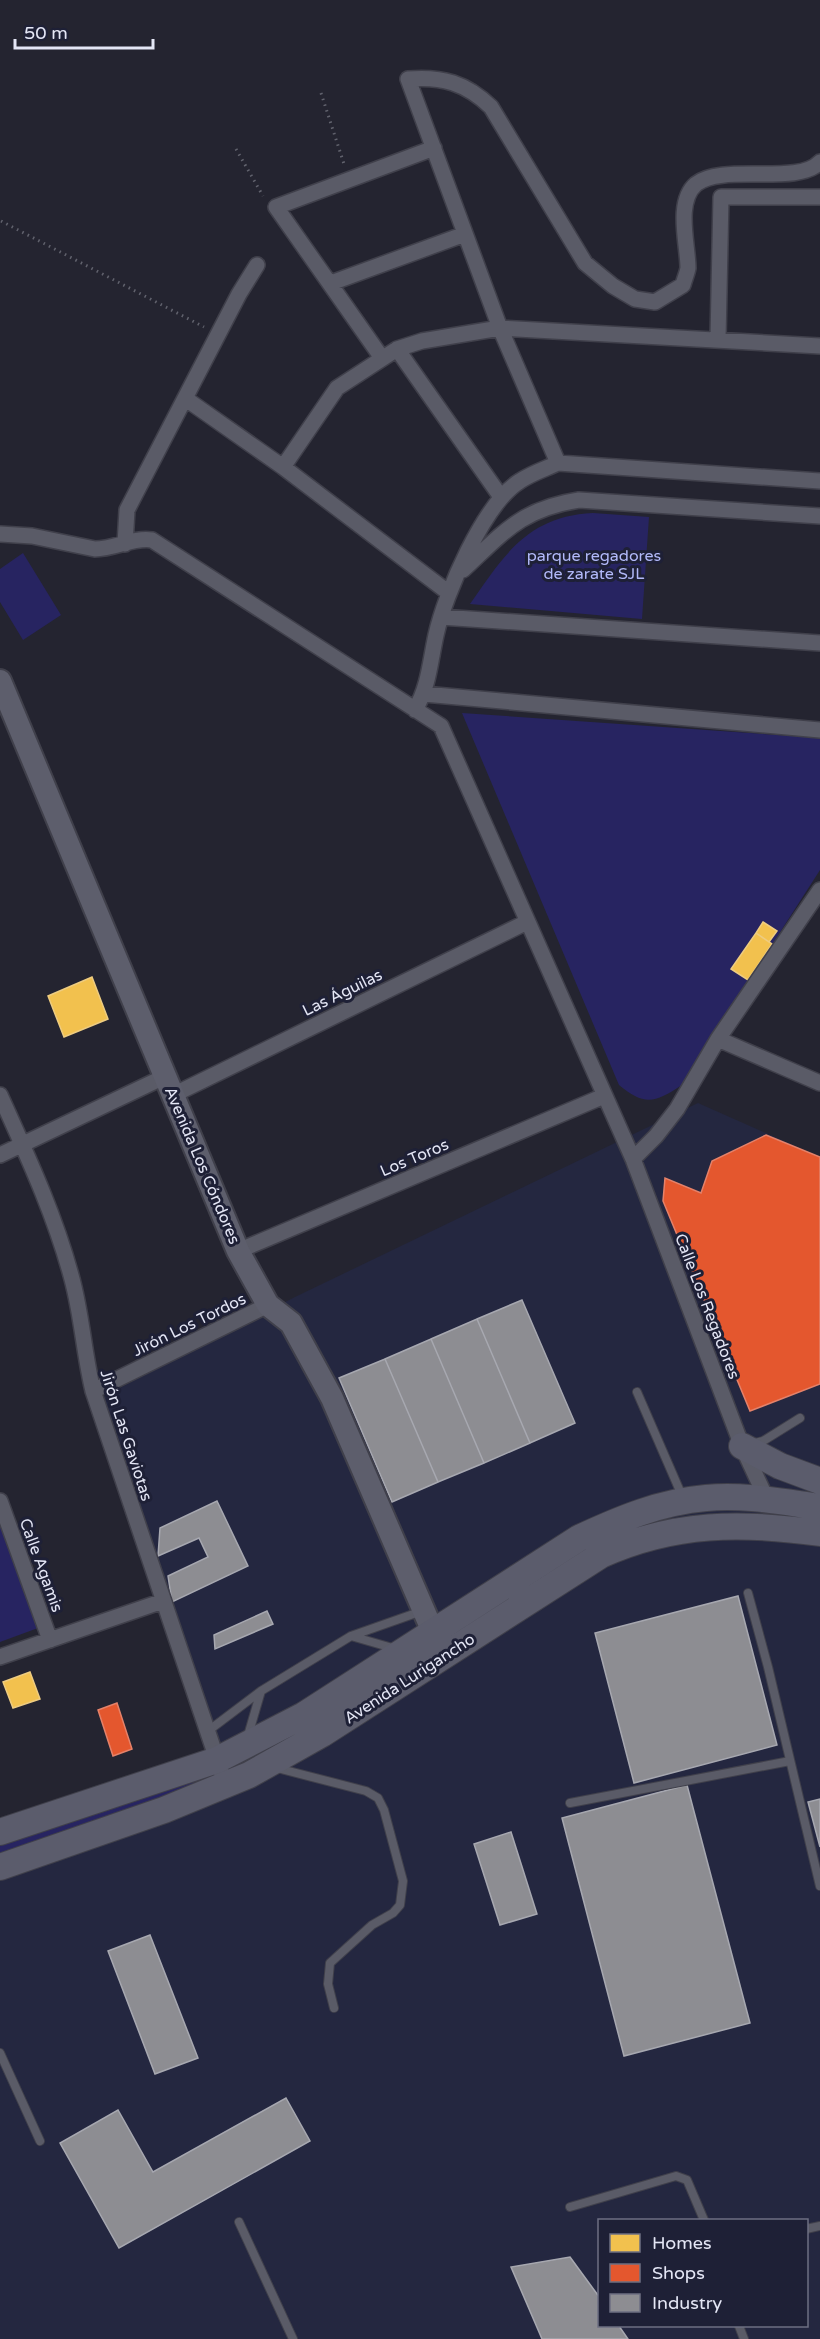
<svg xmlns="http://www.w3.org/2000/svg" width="820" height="2339" viewBox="0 0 820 2339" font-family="'Varela Round',sans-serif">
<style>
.built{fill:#242740;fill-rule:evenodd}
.green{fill:#272461}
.homes{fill:#f2c14e;stroke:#eecc80;stroke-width:1.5}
.shops{fill:#e4572e;stroke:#e4826a;stroke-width:1.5}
.industry{fill:#8d8d92;stroke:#a7a8b0;stroke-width:1.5}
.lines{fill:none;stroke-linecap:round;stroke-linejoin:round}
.service-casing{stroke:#40404b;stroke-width:10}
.minor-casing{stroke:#40404b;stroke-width:18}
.secondary-casing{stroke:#40404b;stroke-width:26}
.primary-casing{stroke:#40404b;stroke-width:28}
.path{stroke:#61626d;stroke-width:3;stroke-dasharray:1.5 4.5;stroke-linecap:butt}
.service{stroke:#5a5b67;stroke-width:8}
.minor{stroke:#5a5b67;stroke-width:15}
.secondary{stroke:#5d5e6c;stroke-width:22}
.primary{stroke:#5b5c6c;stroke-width:26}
.labels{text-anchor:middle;stroke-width:6;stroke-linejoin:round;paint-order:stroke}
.park-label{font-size:16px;fill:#b2b9f9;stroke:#1e2036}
.street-label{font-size:16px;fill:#e4e6f5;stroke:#1e2036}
</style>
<rect width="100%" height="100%" fill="#242430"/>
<path class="built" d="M698,1103L820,1157V2339H0V1847L202,1780L219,1772L104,1396L295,1297ZM600,2220H806V2326H600Z"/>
<path class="green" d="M593,513L649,517L642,619L470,604C504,555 528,516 593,513Z
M23,553L61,615L23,640L0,602V569Z
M462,713L820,738V870L682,1085C655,1103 644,1106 619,1085Z
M0,1524L38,1628L0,1642Z
M193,1778L195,1786L0,1856V1837Z"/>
<path class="homes" d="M763,922L777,931L769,942L756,933Z
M756,933L772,944L748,980L731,969Z
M92,977L108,1019L64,1037L48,996Z
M30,1672L40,1699L13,1708L3,1682Z"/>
<path class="shops" d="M766,1135L820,1157V1384L750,1411L663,1201L665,1178L701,1193L712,1161Z
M117,1703L132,1749L113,1756L98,1710Z"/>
<path class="industry" d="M522,1300L575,1423L530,1443L477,1319Z
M477,1319L530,1443L484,1463L431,1339Z
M431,1339L484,1463L438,1482L385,1359Z
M385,1359L438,1482L392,1502L339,1378Z
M217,1501L248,1566L172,1602L168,1576L208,1557L199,1538L158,1556L160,1528Z
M738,1596L777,1745L634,1783L595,1633Z
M267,1611L273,1624L215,1649L214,1635Z
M687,1785L750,2023L624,2056L562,1818Z
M820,1799V1847L808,1802Z
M511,1832L537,1914L500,1925L474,1844Z
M150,1935L198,2058L155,2074L108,1951Z
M286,2098L310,2141L119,2248L60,2143L118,2110L153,2172Z
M570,2257L600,2298V2326H619L628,2339H542L511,2267Z"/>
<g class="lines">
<g class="service-casing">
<path id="service" d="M637,1392L683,1498
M751,1444L763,1441L800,1418
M748,1593L768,1667L820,1886
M351,1636L396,1649
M208,1731L261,1691L351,1636L422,1611
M247,1739L261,1691
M277,1768L366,1791L378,1798L384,1810L403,1881L400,1905L393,1913L372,1925L330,1963L328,1984L334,2008
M570,1803L790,1761
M0,2053L40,2141
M570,2207L676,2176L687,2180L704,2220
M239,2222L293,2339
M806,2229L820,2226
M739,2326L744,2339"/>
</g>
<g class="minor-casing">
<path id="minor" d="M331,283L465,234
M718,339L721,197H820
M397,349L501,497
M382,358L276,207L434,148
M186,399L283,467L449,593
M558,463L500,328L408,79C442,76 466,83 491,107L585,263L613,286L635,299L655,302L683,285C684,280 687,274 688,268C688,245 675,202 696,184C722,163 798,186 820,162
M283,467L337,388L397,349L422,341L500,328L820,346
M0,534L32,536L95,549C115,549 133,537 152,540L441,726L633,1159L742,1446L768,1502
M125,544L127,510L239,294L257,265
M463,570C504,532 521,509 579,500L820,516
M441,617L820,643
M424,694L820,730
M415,710C429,686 430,662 436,635C445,594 484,503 520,481C532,473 545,469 558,463L820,481
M718,1039L820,1083
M0,1095C27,1155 55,1215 72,1279C82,1316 84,1354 93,1391L226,1786
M173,1095L527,922
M0,1155L166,1076
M633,1159L656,1136L677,1109L718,1039L820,890
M238,1251L604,1096
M93,1391L268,1305
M0,1501L50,1640
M0,1657L163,1601"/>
</g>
<g class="secondary-casing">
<path id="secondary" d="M0,681L238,1251L268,1305L291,1323L332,1398L433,1632"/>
</g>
<g class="primary-casing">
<path id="primary" d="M742,1446L780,1466L820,1481
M0,1832L217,1760L304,1715L579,1538C620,1519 660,1502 706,1498C743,1494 783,1502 820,1507
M0,1867L164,1810L249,1775L322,1734L601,1555C674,1522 742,1522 820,1533"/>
</g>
<path class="path" d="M321,93L344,164
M236,149L263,196
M1,221L204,327"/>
<use href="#service" class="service"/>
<use href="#minor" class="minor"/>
<use href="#secondary" class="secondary"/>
<use href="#primary" class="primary"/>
</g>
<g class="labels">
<g class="park-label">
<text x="594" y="561">parque regadores<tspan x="594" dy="18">de zarate SJL</tspan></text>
</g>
<g class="street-label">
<text transform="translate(342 992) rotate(-26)" y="6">Las Águilas</text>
<text transform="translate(414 1157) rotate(-23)" y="6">Los Toros</text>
<text transform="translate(203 1165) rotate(67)" y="6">Avenida Los Cóndores</text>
<text transform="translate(708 1306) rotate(69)" y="6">Calle Los Regadores</text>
<text transform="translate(189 1324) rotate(-26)" y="6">Jirón Los Tordos</text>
<text transform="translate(127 1435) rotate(72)" y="6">Jirón Las Gaviotas</text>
<text transform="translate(42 1565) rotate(70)" y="6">Calle Agamis</text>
<text transform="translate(409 1678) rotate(-33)" y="6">Avenida Lurigancho</text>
</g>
</g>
<rect x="598" y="2219" width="210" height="108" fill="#1e2036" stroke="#6d6f82" stroke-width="1.5"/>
<rect x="610" y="2234" width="30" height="18" fill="#f2c14e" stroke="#6d6f82" stroke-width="1.5"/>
<text x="652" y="2249" font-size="18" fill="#e4e6f5">Homes</text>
<rect x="610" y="2264" width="30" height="18" fill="#e4572e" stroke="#6d6f82" stroke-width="1.5"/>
<text x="652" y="2279" font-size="18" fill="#e4e6f5">Shops</text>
<rect x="610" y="2294" width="30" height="18" fill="#8d8d92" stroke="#6d6f82" stroke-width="1.5"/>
<text x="652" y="2309" font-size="18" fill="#e4e6f5">Industry</text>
<path d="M15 39v9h138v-9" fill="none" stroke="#e4e6f5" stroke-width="3"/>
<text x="24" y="39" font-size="18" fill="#e4e6f5" stroke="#1e2036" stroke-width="4.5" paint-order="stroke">50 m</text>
</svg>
